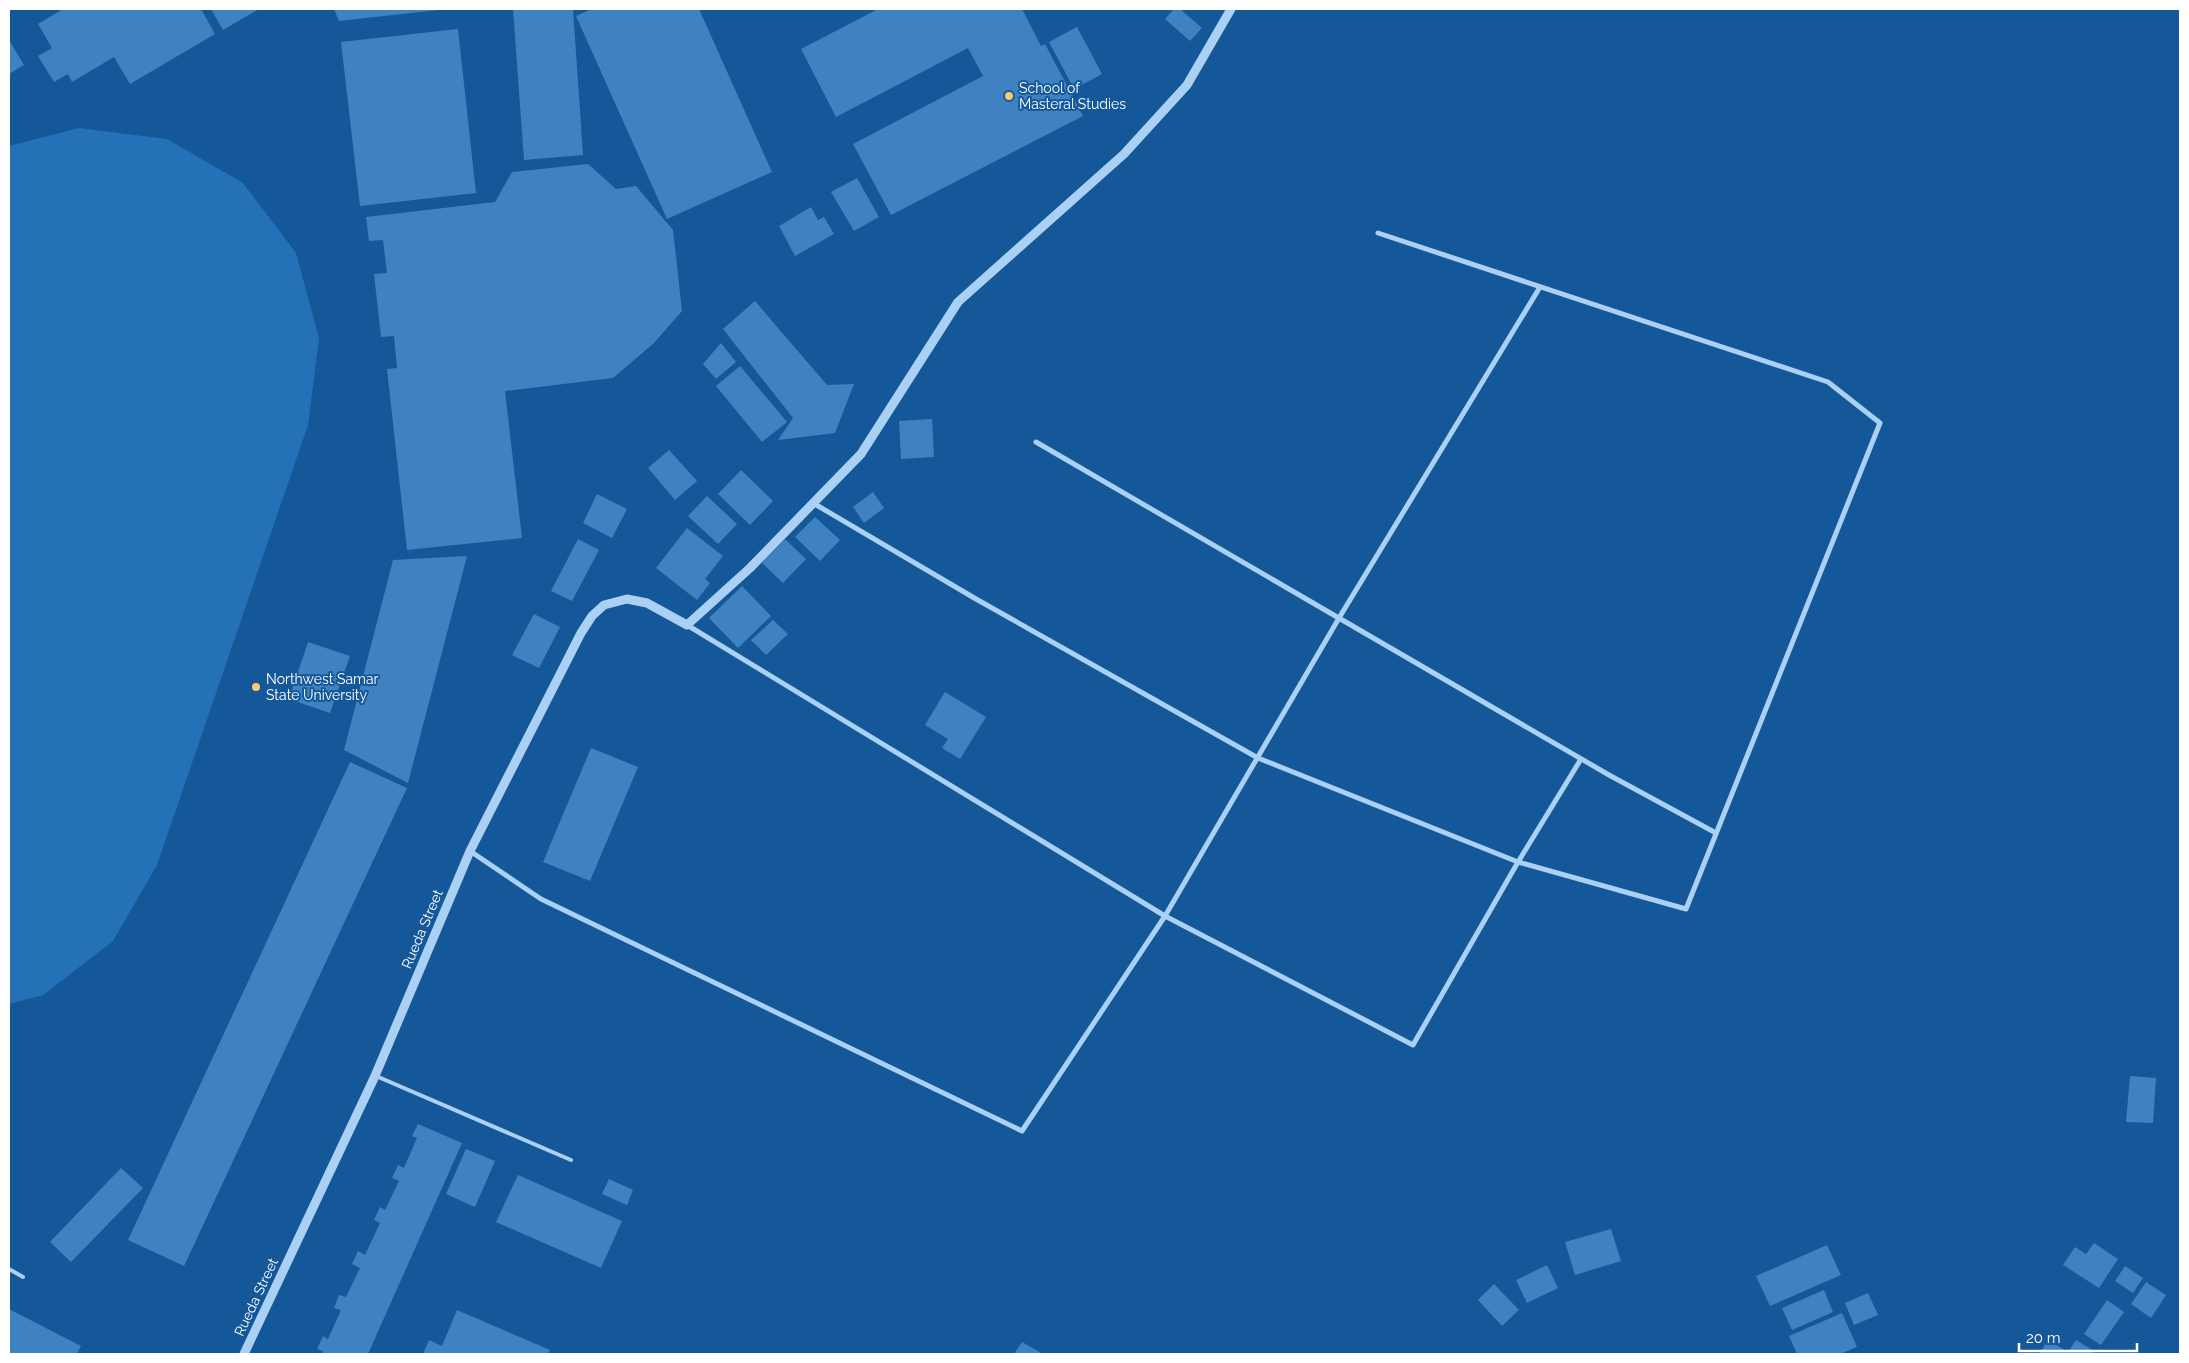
<svg xmlns="http://www.w3.org/2000/svg" width="2189" height="1363" viewBox="0 0 2189 1363" font-family="Raleway,sans-serif">
<style>
.green{fill:#2471b7}
.building{fill:#3e82c1}
.lines{fill:none;stroke-linecap:round;stroke-linejoin:round}
.service{stroke:#aad0f3;stroke-width:4}
.minor{stroke:#aad0f3;stroke-width:5}
.tertiary{stroke:#aad0f3;stroke-width:9}
.poi-dot{fill:#ffca6c;stroke:#15589a;stroke-width:2}
.labels{text-anchor:middle;stroke-width:4;stroke-linejoin:round;paint-order:stroke}
.poi-label{font-size:14px;fill:#fff;stroke:#15589a;text-anchor:start}
.street-label{font-size:14px;fill:#fff;stroke:#15589a}
</style>
<rect width="100%" height="100%" fill="#15589a"/>
<path class="green" d="M79,128L167,139L243,183L296,253L319,338L308,425L157,865L113,941L43,995L9,1004V146Z"/>
<path class="building" d="M63,9H201L215,34L130,84L114,57L72,82L68,74L54,82L38,56L52,48L38,24Z
M211,9H259L223,30Z
M334,9H438V10L339,21Z
M513,9H573L583,155L524,160Z
M592,9H699L772,172L667,219L576,16Z
M878,9H1022L1041,46L1045,44L1083,116L891,215L853,144L983,76L968,48L836,117L801,49Z
M1174,9H1180L1202,28L1190,41L1165,19Z
M1077,27L1102,74L1074,89L1049,42Z
M458,29L476,193L360,206L341,42Z
M9,40L24,65L9,74Z
M588,164L616,189L636,186L673,230L682,311L654,343L613,378L505,391L522,538L407,550L387,369L397,368L394,336L381,337L374,274L387,273L383,240L369,241L366,217L495,202L512,172Z
M857,178L879,217L854,231L831,192Z
M811,207L818,220L824,217L834,234L795,256L779,226Z
M755,301L827,385L854,384L835,433L778,440L793,418L723,329Z
M721,343L736,362L716,379L703,364Z
M740,366L787,422L762,442L716,386Z
M932,419L934,457L901,459L899,421Z
M669,450L697,481L675,500L648,468Z
M741,470L773,501L750,525L718,494Z
M873,492L884,508L864,523L853,507Z
M597,494L627,509L612,538L583,523Z
M707,496L737,524L718,544L688,516Z
M815,517L840,540L820,561L795,537Z
M687,528L723,556L705,579L710,583L697,600L656,568Z
M578,539L599,550L572,601L551,591Z
M785,539L806,559L783,583L762,563Z
M467,556L408,783L344,750L393,560Z
M742,586L771,616L738,648L709,618Z
M534,614L560,627L539,668L512,655Z
M773,620L788,634L766,655L751,640Z
M308,642L350,656L330,713L289,699Z
M945,692L986,717L960,759L942,748L948,739L925,725Z
M591,748L638,767L590,881L543,862Z
M350,762L407,788L184,1266L128,1240Z
M2130,1076L2156,1078L2153,1123L2126,1122Z
M418,1124L462,1143L368,1354H321L323,1351L317,1349L323,1336L328,1339L341,1310L334,1308L339,1295L346,1297L360,1268L352,1264L358,1251L365,1255L380,1223L374,1220L380,1207L385,1210L399,1181L392,1178L398,1165L404,1168L417,1138L412,1136Z
M466,1149L495,1161L475,1207L446,1194Z
M121,1168L143,1188L71,1262L50,1242Z
M518,1175L622,1221L601,1268L496,1222Z
M609,1179L633,1190L627,1205L602,1194Z
M1611,1229L1621,1261L1575,1275L1565,1242Z
M2094,1243L2118,1259L2099,1288L2063,1265L2075,1247L2086,1254Z
M1827,1245L1841,1275L1770,1306L1756,1276Z
M1547,1265L1558,1288L1527,1303L1516,1280Z
M2125,1266L2143,1278L2133,1293L2115,1281Z
M2146,1282L2166,1295L2151,1318L2131,1304Z
M1494,1284L1519,1310L1502,1326L1478,1300Z
M1824,1290L1833,1312L1792,1330L1782,1308Z
M1868,1293L1878,1315L1854,1325L1845,1303Z
M2107,1300L2124,1312L2101,1345L2084,1334Z
M9,1309L81,1346L77,1354H9Z
M457,1310L550,1350L548,1354H423L429,1340L442,1346Z
M1842,1313L1857,1347L1840,1354H1797L1789,1336Z
M2048,1340L2068,1352L2076,1340L2094,1351L2092,1354H2039Z
M1022,1342L1043,1354H1014Z"/>
<g class="lines">
<path class="service" d="M376,1076L571,1160
M9,1269L23,1277"/>
<path class="minor" d="M1036,442L1609,775L1716,833
M813,503L976,599L1258,758L1518,862L1686,909L1880,423L1828,382L1378,233
M687,625L1165,916L1413,1045L1518,862L1581,759
M470,851L541,899L1022,1131L1165,916L1339,618L1540,287"/>
<path class="tertiary" d="M244,1354L375,1076L470,851L581,633L592,616L604,605L627,599L647,603L687,625L750,568L861,454L958,302L1124,154L1187,85L1231,9"/>
</g>
<g class="poi-dot">
<circle cx="1009" cy="96" r="5"/>
<circle cx="256" cy="687" r="5"/>
</g>
<g class="labels">
<g class="poi-label">
<text x="1019" y="93">School of<tspan x="1019" dy="16">Masteral Studies</tspan></text>
<text x="266" y="684">Northwest Samar<tspan x="266" dy="16">State University</tspan></text>
</g>
<g class="street-label">
<text transform="translate(422 929) rotate(-67)" y="5">Rueda Street</text>
<text transform="translate(256 1297) rotate(-65)" y="5">Rueda Street</text>
</g>
</g>
<rect width="2189" height="1363" fill="none" stroke="#ffffff" stroke-width="20"/>
<path d="M2019 1343v8h118v-8" fill="none" stroke="#ffffff" stroke-width="2.5"/>
<text x="2026" y="1343" font-size="15" fill="#ffffff" stroke="#15589a" stroke-width="4" paint-order="stroke">20 m</text>
</svg>
